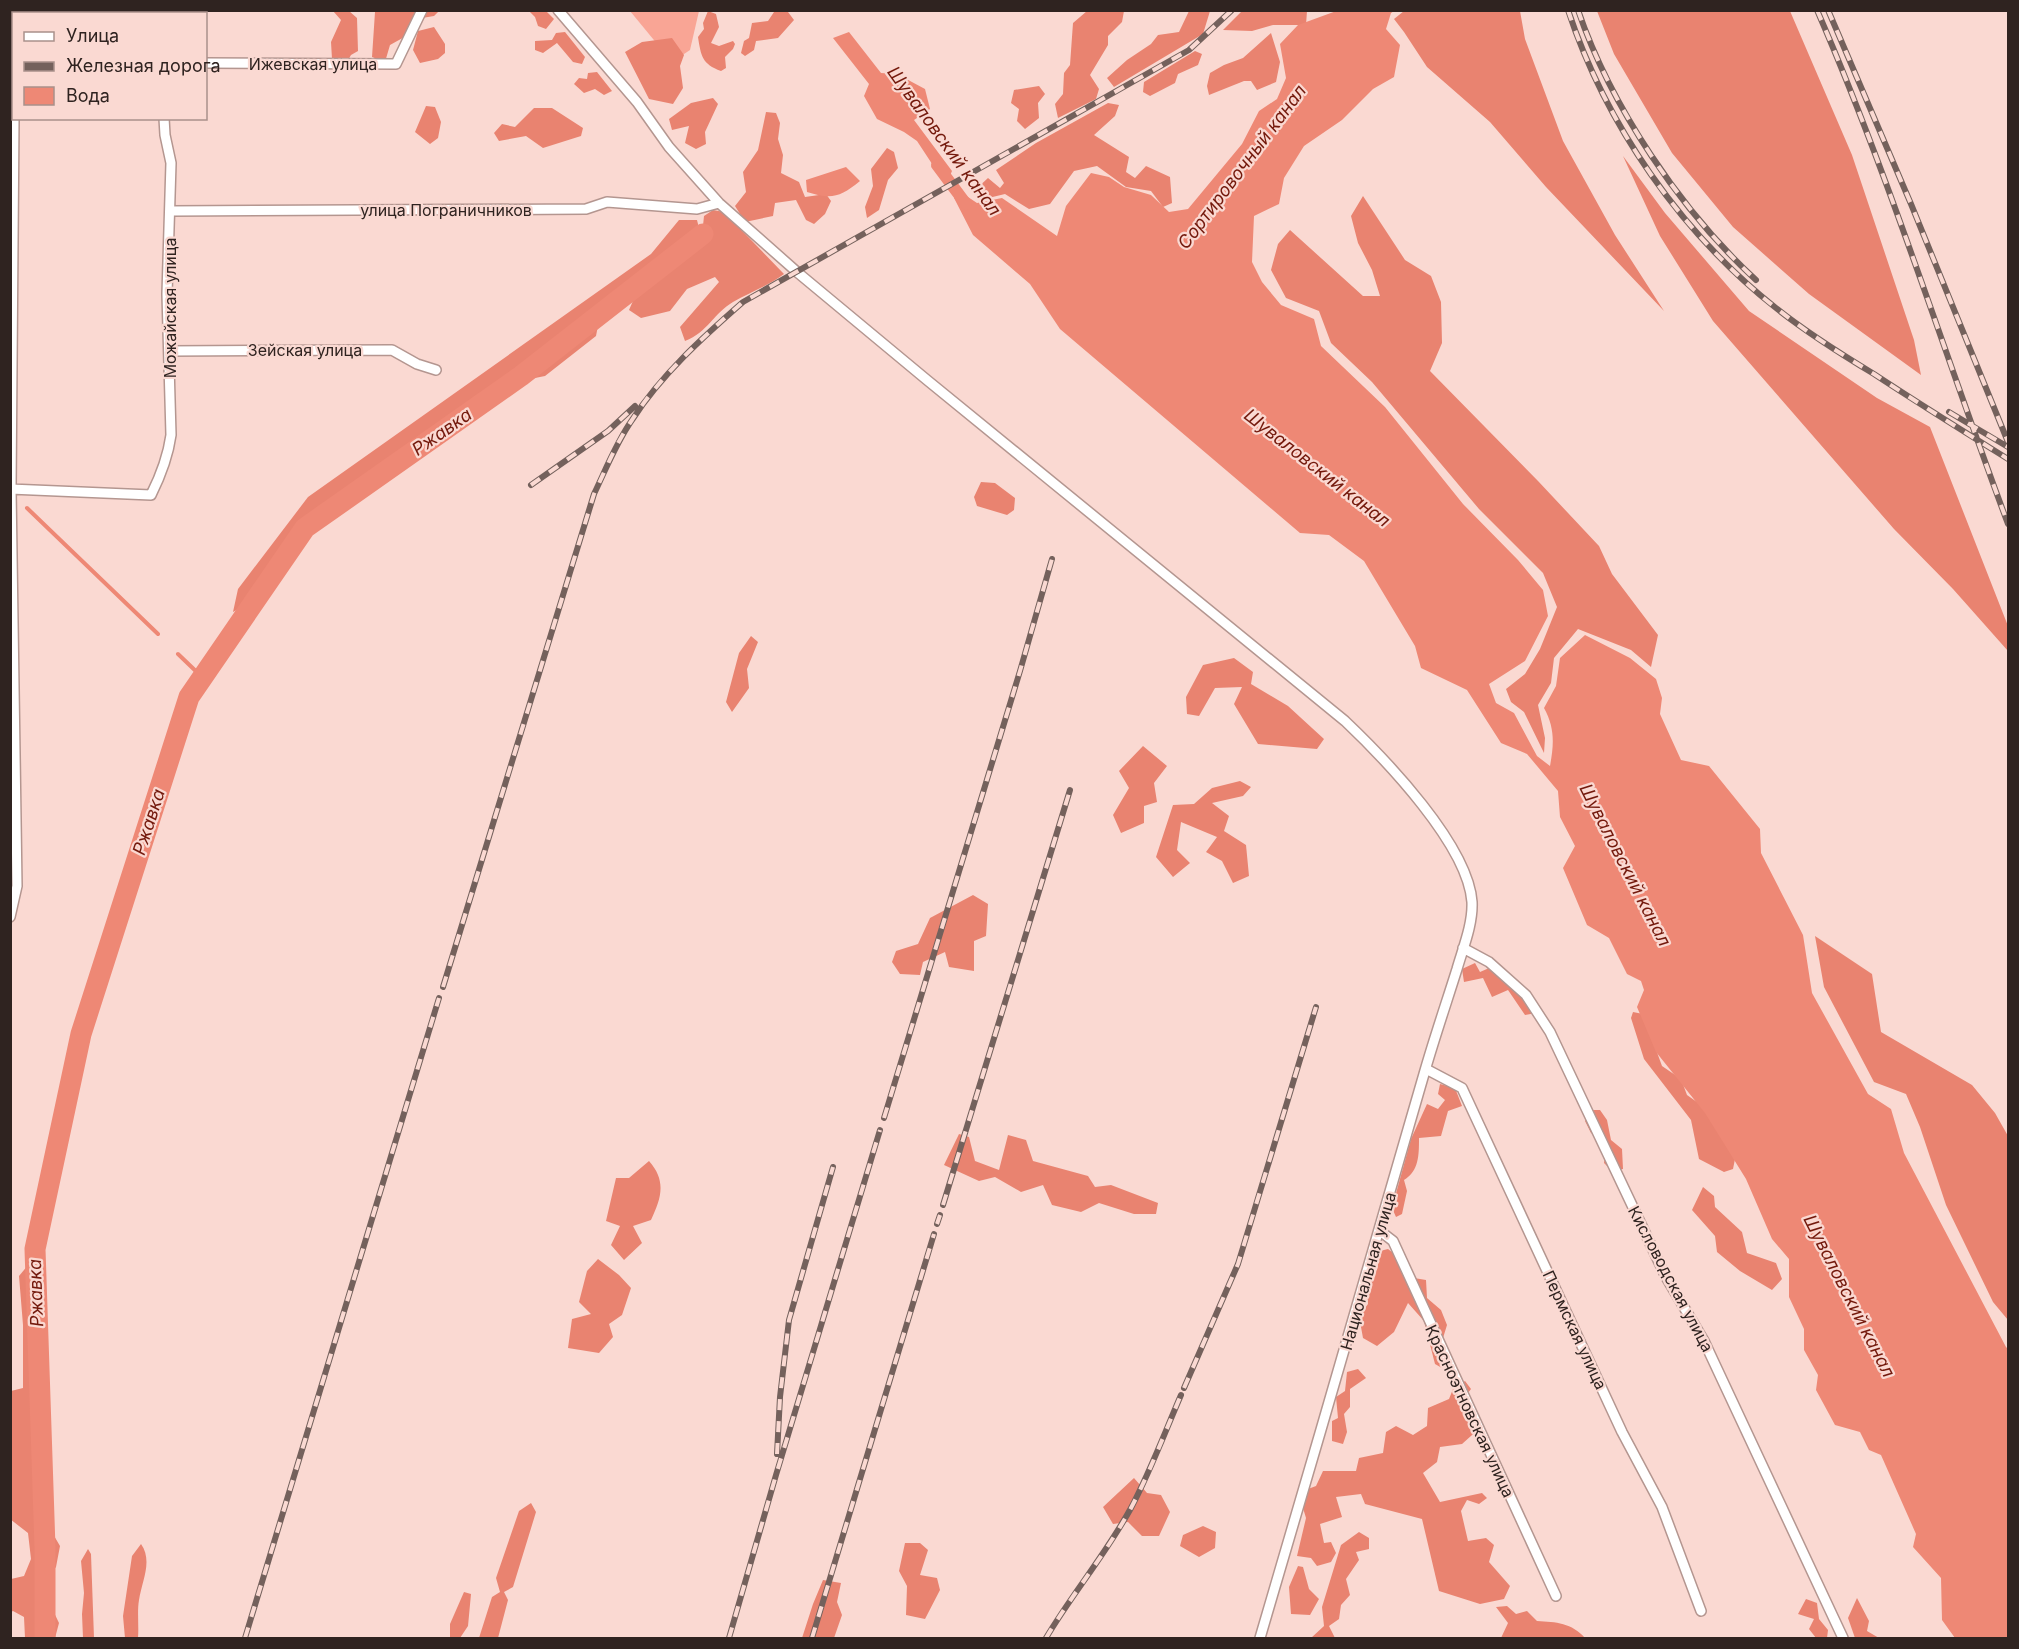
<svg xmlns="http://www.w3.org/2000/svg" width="2019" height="1649" viewBox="0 0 2019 1649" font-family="Inter,sans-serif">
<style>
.green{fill:#f9a595}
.forest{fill:#e98370}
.water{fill:#ee8875}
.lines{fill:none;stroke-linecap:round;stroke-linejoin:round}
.stream{stroke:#ee8875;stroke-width:4}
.canal{stroke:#ee8875;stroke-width:12}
.river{stroke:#ee8875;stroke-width:21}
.minor-casing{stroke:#b49690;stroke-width:12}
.minor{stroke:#fff;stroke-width:9}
.rail-casing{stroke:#74615c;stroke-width:6}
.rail{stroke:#fad9d2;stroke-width:4;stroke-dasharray:11;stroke-linecap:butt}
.labels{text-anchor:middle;stroke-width:4.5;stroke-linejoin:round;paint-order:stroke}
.street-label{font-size:16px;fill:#2f2320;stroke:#fad9d2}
.water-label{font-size:18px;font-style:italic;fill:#74190c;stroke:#fad9d2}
</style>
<rect width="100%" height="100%" fill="#fad9d2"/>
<path class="green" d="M630,11H699L690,50L672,62Z"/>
<path class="forest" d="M333,11H349L357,18L358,51L351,55L347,62L332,59L331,42L341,20Z
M370,11H439L434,16L416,19L408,35L390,45L385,62L372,57L375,12Z
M529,11H546L554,19L546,29L538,26L535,17Z
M708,11L716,14L719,27L711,43L719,46L733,41L735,44L733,49L725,57L726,68L721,71C702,64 701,56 698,37L704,29L703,23Z
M1087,11H1124L1122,22L1108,36V45L1090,75L1099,89L1096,99L1058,118L1055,104L1063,94L1064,73L1070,65L1073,23Z
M1189,11H1210L1203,34L1114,87L1107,78L1127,60L1151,44L1158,35L1179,32Z
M1242,11H1307L1306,25H1273L1252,31L1223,30Z
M1404,11H1520L1525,39L1563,141L1615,235L1664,311L1546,187L1490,122L1427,67L1404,32L1394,19Z
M1597,11H1790L1852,155L1914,340L1921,375L1809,294L1733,227L1672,153L1614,54Z
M774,12H788L794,20L778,38L756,41L754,50L745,56L741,53L744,41L749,38L752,23L768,21Z
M434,27L445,44V53L438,59L420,63L413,50L418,31Z
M565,32L585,57L582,64L573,62L557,43L543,53L535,50V41L552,40L556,33Z
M1271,33L1280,62L1276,82L1257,90L1251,81H1244L1209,95L1207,86L1210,73L1224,65L1243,58Z
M672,38L684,55L680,66L683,88L673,104L649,99L625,52L642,42Z
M1195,51L1202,54L1198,65L1178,74L1175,83L1150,96L1143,92L1144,82Z
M597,72L612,91L604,95L595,89L584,93L574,84L579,78L587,79L588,73Z
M1039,86L1045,94L1038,103L1039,118L1025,129L1017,121L1019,109L1011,103L1014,90Z
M713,98L718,104L705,132L706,144L696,149L685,143L689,126L672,130L669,119L691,103Z
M1108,103L1119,105L1115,116L1094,135L1129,157L1126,172L1135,178L1146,166L1170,177L1172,203L1163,207L1151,191L1126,187L1097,166L1074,171L1050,204L1029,209L1005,194L980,200L975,190L988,178L1000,188L1004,183L996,170L1036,143Z
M426,106L435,107L441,122L438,138L430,144L415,132Z
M534,108H552L583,128L581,136L543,148L526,136L499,141L494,133L502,124L515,127Z
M766,112L776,113L780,123L778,139L783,155L781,173L799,182L805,197L826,194L831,201L825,214L814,224L806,220L796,200L775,203L773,216L745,222L735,206L746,192L743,172L758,150Z
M887,148L894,152L898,168L888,180L879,210L867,218L865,207L873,186L871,169Z
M1623,156L1665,213L1749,311L1877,398L1930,427L2008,626V651L1953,589L1894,529L1713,321L1660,236Z
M1363,196L1405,260L1431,276L1441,302L1442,343L1430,371L1538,481L1599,546L1612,574L1658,635L1651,667L1631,650L1578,629L1554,658L1551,683L1538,705L1545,738L1544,753L1524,712L1511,702L1506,689L1525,674L1540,649L1557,607L1543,573L1479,509L1372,382L1331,343L1319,311L1286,298L1271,270L1278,244L1290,230L1363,296H1380L1372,270L1358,243L1351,216Z
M713,210L724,212L784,274C768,286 750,292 733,302C714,313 708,332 685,341L680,327L719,282L715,277L687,289L670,311L641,318L629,310L636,294L701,245L704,216Z
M679,220H697L700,232L696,246L600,315L596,336L545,376L510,383L381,475L305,521L252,602L233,612L238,589L308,497L651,254Z
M981,482L995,483L1015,498L1014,510L1007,515L977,506L974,497Z
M751,636L758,642L747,669L749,688L732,712L726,702L739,653Z
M1234,658L1253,672L1251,684L1288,706L1324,739L1317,749L1258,744L1234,704L1242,687L1215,688L1199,716L1187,714L1186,697L1203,665Z
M1143,746L1167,766L1154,783L1157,802L1144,806V823L1121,833L1113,815L1129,788L1119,771Z
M1240,781L1251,787L1243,796L1212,803L1229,816L1224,831L1246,845L1249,876L1233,883L1222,861L1206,852L1217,837L1181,822L1177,850L1190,863L1173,877L1156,857L1173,805L1194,804L1212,788Z
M973,895L988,904L986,936L974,941V971L949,967L945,952L923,962L920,975L900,974L892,962L896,951L918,944L930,918Z
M1815,936L1872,974L1881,1032L1972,1085L1995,1113L2008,1136V1320L1993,1302L1946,1205L1920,1127L1906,1094L1874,1082L1824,987Z
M1475,963L1480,972L1496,965L1526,999L1537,1003L1542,1012L1525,1015L1508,990L1492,997L1483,978L1464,982L1462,969Z
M1633,1012L1643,1014L1662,1066L1681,1079L1687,1095L1704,1107L1735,1159L1733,1169L1724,1172L1699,1159L1691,1120L1644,1059L1631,1018Z
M1440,1084L1455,1088L1462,1106L1448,1111L1441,1136L1419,1138C1419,1155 1419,1171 1404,1180L1407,1191L1402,1214L1396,1217L1392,1208L1411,1139L1427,1104L1438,1109L1445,1100L1438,1094Z
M1592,1110H1600L1607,1120L1611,1140L1622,1149L1623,1169L1612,1171L1604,1163L1607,1140L1591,1133L1585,1121Z
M959,1134L969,1137L975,1161L999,1170L1008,1135L1026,1140L1033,1161L1088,1176L1095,1187L1111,1185L1158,1203L1156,1214H1134L1099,1203L1081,1212L1052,1205L1043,1185L1021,1192L995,1177L979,1181L944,1165Z
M649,1161C667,1181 661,1199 651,1220L633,1226L642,1243L624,1260L611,1245L620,1226L606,1221L616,1178H629Z
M1703,1187L1714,1196L1715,1207L1742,1232L1747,1253L1776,1263L1782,1279L1772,1290L1740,1271L1717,1252L1715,1236L1692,1210Z
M1388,1249L1410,1266L1414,1278L1426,1280L1427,1298L1441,1310L1447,1325L1443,1338L1451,1358L1442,1368L1435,1364L1424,1321L1408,1303L1394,1332L1377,1346L1363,1338L1359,1316L1368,1304C1366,1291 1366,1279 1377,1270L1380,1251Z
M598,1259L619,1275L631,1288L622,1315L609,1324L613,1337L599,1353L568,1348L572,1319L591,1314L579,1302L587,1271Z
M29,1264L37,1268L43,1429L39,1445L45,1468L46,1522L60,1546L56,1567L49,1576L47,1598L59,1623L55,1638H25L24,1617L13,1611L11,1612V1579L24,1576L31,1559L28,1533L10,1519L11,1391L23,1388V1325L19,1276Z
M1358,1369L1366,1378L1350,1389V1407L1344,1414L1347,1432L1343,1444L1332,1441V1421L1338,1418L1336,1397L1345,1391L1347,1372Z
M1465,1381L1471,1389L1459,1405L1478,1417L1481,1427L1462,1444L1440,1447L1437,1462L1423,1473L1440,1502L1482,1493L1487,1498L1479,1504L1467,1500L1461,1511L1468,1541L1486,1538L1494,1545L1489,1562L1510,1586L1504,1599L1480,1604L1439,1591L1422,1519L1365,1504L1361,1494L1336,1497L1342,1517L1320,1524L1324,1543L1331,1542L1336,1553L1331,1562L1317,1566L1311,1558L1297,1556L1306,1518L1303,1508L1308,1489L1316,1486L1323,1471H1356L1359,1458L1383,1453L1386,1432L1396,1426L1413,1435L1427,1426L1428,1408L1449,1399L1453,1389Z
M1134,1478L1147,1493L1161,1495L1170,1512L1159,1536H1142L1128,1522L1113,1524L1103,1507Z
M531,1503L536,1512L513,1587L504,1592L508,1600L498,1638H479L492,1597L500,1592L496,1578L519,1511Z
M1203,1526L1216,1532L1215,1548L1199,1557L1180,1546L1183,1535Z
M1359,1532L1369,1538V1549L1356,1552L1359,1560L1346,1579L1350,1595L1341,1605L1339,1619L1329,1626L1335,1638H1311L1324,1626L1322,1607L1341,1545Z
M905,1543H920L928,1550L920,1575L937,1578L940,1590L925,1619L906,1615L907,1586L899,1571Z
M141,1544C153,1561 142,1581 139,1600C137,1612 139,1626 138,1638H125L123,1616L132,1556Z
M88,1549L91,1554L94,1638H83L82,1614L84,1593L81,1561Z
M1298,1566L1303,1567L1309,1589L1319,1599L1310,1615L1291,1614L1289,1587Z
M823,1580L841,1583L837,1602L842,1615L834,1638H802L813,1604Z
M464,1592L471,1594L468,1626L460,1638H450V1624Z
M1857,1598L1869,1621L1867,1631L1879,1638H1855L1848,1618Z
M1806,1599L1817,1603L1819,1619L1828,1630L1827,1638H1816L1809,1629L1814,1619L1798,1614Z
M1507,1606L1516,1614L1527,1611L1537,1621C1556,1622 1572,1623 1585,1638H1501L1508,1623L1496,1607Z"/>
<path class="water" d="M1339,10L1394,11L1391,13L1386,29L1400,45L1394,77L1373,89L1342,120L1304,146L1284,178L1279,204L1254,216L1252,262L1262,282L1281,305L1314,319L1321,346L1385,407L1463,504L1518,560L1543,590L1548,616L1525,661L1489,684L1496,703L1514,713L1537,756L1550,766C1554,744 1555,728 1544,708L1556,686L1560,658L1585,635L1630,658L1656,679L1662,698L1660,714L1681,760L1709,766L1760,829L1761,853L1803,935L1812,993L1868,1094L1891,1109L1904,1153L2006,1347L2008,1349V1638H1955L1942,1620L1941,1578L1913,1547L1916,1534L1881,1455L1869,1450L1860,1432L1835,1425L1816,1390L1818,1375L1804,1350V1329L1789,1297V1259L1772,1239L1746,1179L1705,1113L1656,1052L1637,1007L1644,990L1641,981L1627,974L1609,938L1587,925L1563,868L1575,846L1560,817L1558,791L1527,754L1501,743L1467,690L1421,668L1415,646L1364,561L1329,535L1300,533L1060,329L1030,284L973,235L954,198L959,191L977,203L1002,198L1057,236L1066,206L1091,173L1109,177L1124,187L1151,195L1169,212L1188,209L1242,144L1259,111L1277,99L1286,78L1280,44L1298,25Z
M849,32L881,73L897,74L925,89L930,109L914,120L952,171L949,178L940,176L917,141L904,132L877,119L864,96L869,84L833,38Z
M846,167L860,181C840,197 832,200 807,192L806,180Z"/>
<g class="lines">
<path class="stream" d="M27,508L158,634
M178,654L202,677"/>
<path class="canal" d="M937,165L966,204"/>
<path class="river" d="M45,1638V1548L35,1249L81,1034L189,697L305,528L521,376L703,234"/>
<g class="minor-casing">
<path id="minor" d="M558,10L637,102L669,147L719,203L797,272L927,380L1345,721C1385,759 1468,845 1472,902C1473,924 1463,948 1457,969C1446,1004 1434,1039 1424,1074C1370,1263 1315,1450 1260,1638
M15,14V10
M171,14L172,10
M206,63L396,64L422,10
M10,65H14
M171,211L586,209L607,202L697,209L719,203
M169,351L392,350L417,364L436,370
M10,489L151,495C161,475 168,457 171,435L167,294L171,163L165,135L164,118
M10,917L17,886L11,489L14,118
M1463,948L1489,962L1526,995L1550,1032L1666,1277L1704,1341L1843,1638
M1426,1069L1462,1088L1622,1432L1662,1507L1701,1611
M1380,1231L1393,1241L1556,1596"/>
</g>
<use href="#minor" class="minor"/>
<g class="rail-casing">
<path id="rail" d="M1568,10C1606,125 1681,233 1776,308C1806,332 1841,354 1874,374C1918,403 1963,431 2008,459
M1578,10C1611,107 1681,211 1756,280
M1817,10C1890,178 1944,353 2008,524
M1828,10L1911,204L2008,442
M1949,412L2008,447
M531,485L608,431L635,406
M443,987L594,494C606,469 616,443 632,420C661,375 703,337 743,302L1189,50L1232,10
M884,1118L1020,671L1052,559
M943,1205L1070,790
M937,1224L940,1215
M1184,1388L1238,1264L1316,1007
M777,1454L780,1397L789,1320L833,1167
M245,1638L439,998
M729,1638L776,1475L880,1130
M812,1638L934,1234
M1046,1638C1072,1594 1106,1554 1131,1508C1150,1472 1165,1432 1181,1395"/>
</g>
<use href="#rail" class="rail"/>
</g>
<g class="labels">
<g class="street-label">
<text x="313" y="70">Ижевская улица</text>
<text x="446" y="216">улица Пограничников</text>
<text transform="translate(170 308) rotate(-90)" y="6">Можайская улица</text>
<text x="305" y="356">Зейская улица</text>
<text transform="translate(1368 1271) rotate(-74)" y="6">Национальная улица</text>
<text transform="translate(1671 1279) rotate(62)" y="6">Кисловодская улица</text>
<text transform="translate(1575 1330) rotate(65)" y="6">Пермская улица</text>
<text transform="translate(1470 1411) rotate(65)" y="6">Красноэтновская улица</text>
</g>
<g class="water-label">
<text transform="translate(944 141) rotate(54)" y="6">Шуваловский канал</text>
<text transform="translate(1242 167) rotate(-53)" y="6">Сортировочный канал</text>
<text transform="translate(442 432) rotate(-35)" y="6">Ржавка</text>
<text transform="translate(1317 468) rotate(38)" y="6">Шуваловский канал</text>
<text transform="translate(149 822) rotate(-72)" y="6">Ржавка</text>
<text transform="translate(1625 865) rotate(63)" y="6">Шуваловский канал</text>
<text transform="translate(36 1293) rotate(-92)" y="6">Ржавка</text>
<text transform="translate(1849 1296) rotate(63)" y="6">Шуваловский канал</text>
</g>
</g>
<rect width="2019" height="1649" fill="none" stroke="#2f2320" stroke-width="24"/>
<rect x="12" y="12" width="195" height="108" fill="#fad9d2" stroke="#a9908b" stroke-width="1.5"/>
<rect x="24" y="32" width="30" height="9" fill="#ffffff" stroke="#a9908b" stroke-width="1.5"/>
<text x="66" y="42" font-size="18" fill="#2f2320">Улица</text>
<rect x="24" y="62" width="30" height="9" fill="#74615c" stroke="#a9908b" stroke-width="1.5"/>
<text x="66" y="72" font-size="18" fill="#2f2320">Железная дорога</text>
<rect x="24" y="87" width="30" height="18" fill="#ee8875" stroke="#a9908b" stroke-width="1.5"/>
<text x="66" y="102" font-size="18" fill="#2f2320">Вода</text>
</svg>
